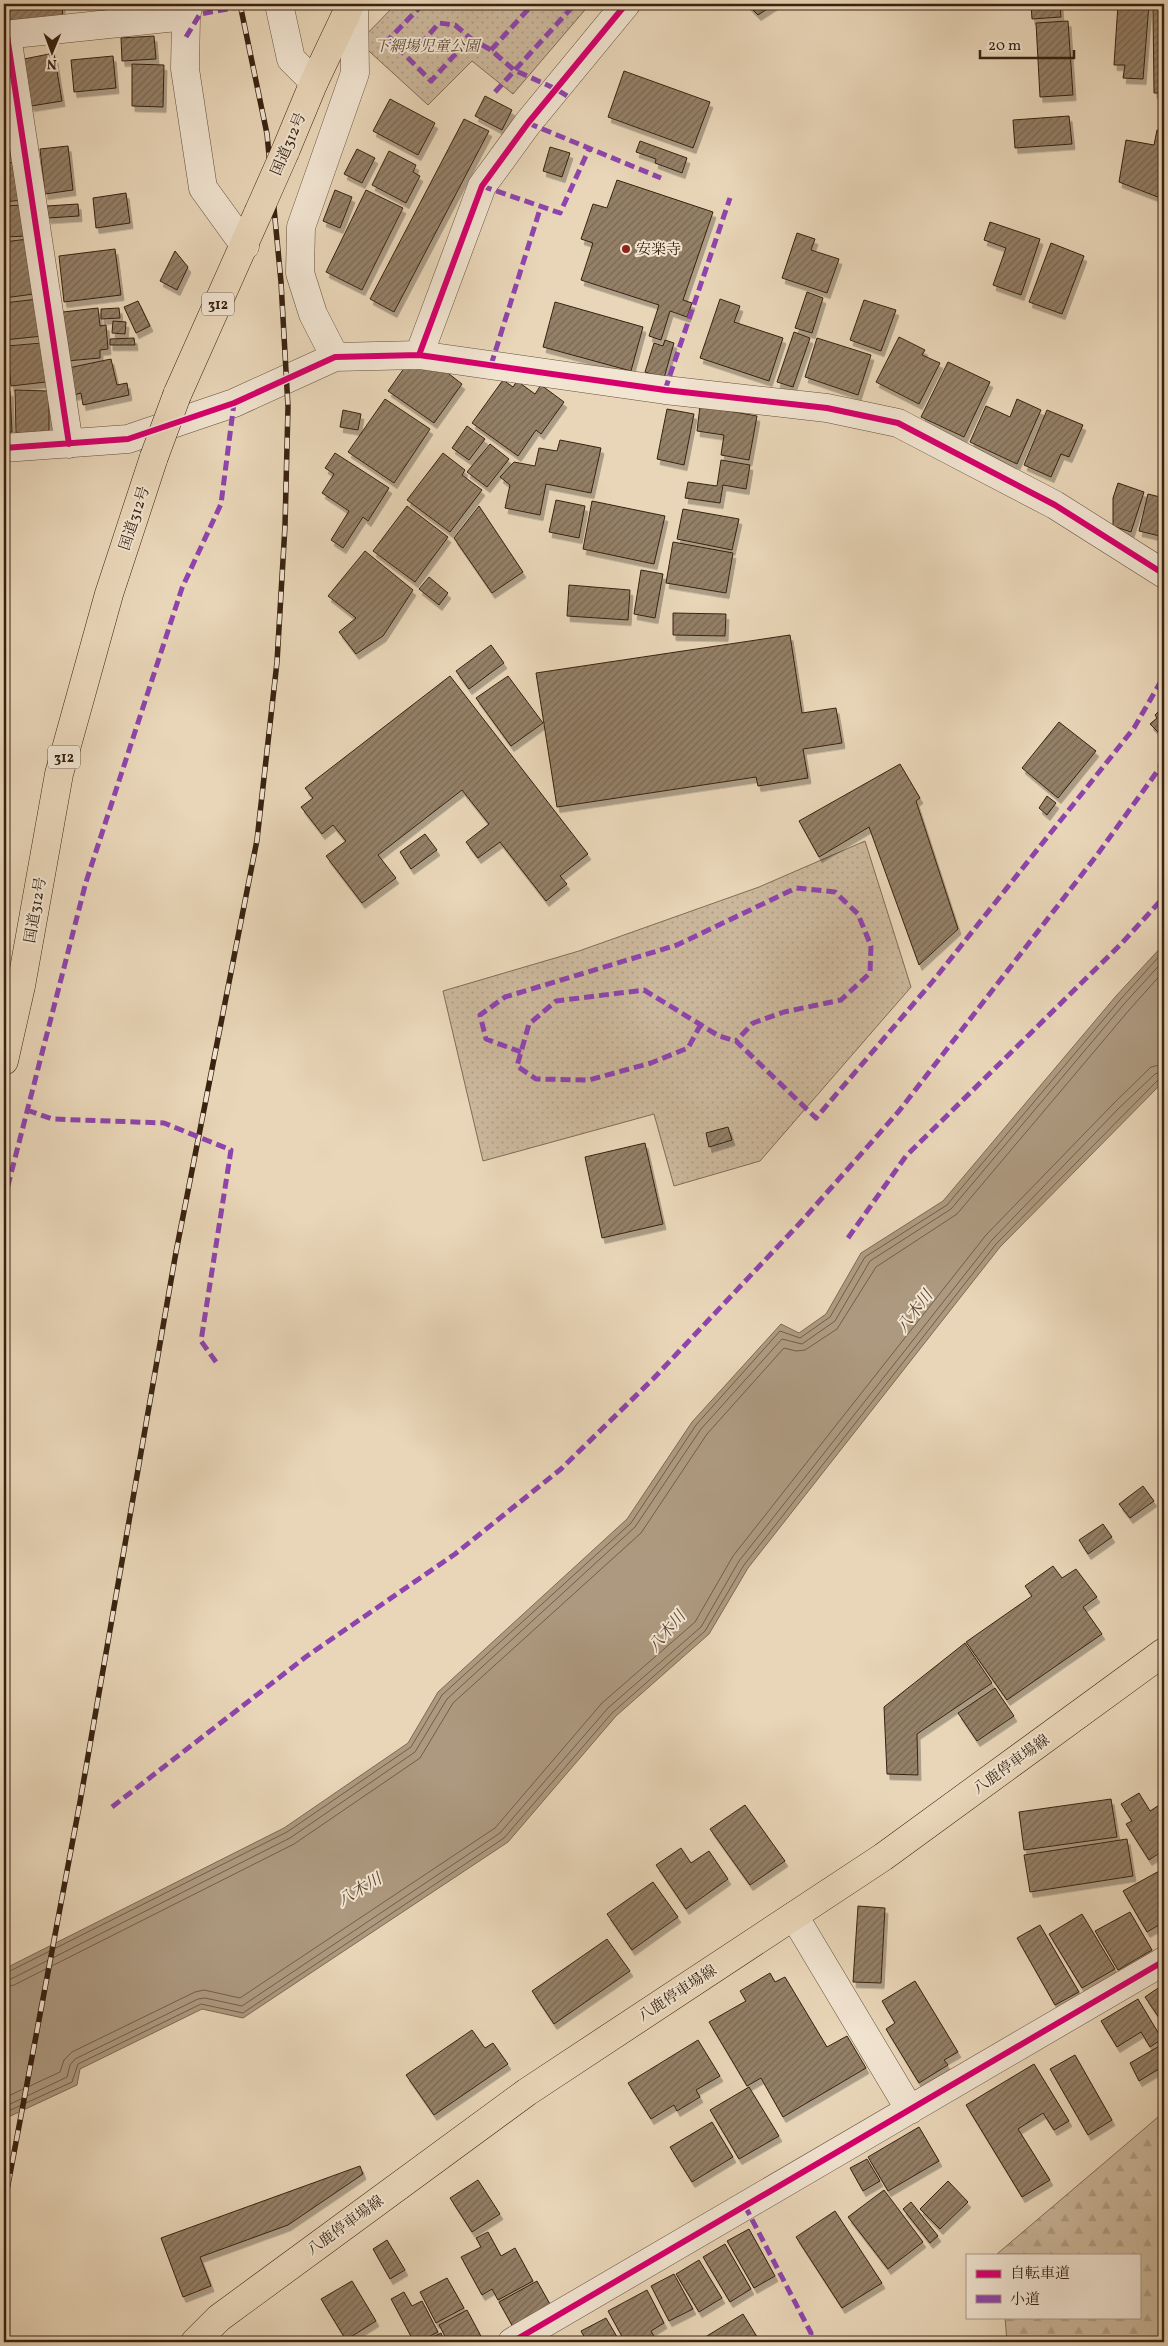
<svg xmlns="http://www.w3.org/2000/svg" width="1168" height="2346" viewBox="0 0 1168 2346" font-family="Vollkorn,'Noto Serif JP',serif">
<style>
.forest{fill:url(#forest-firs);stroke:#826c56}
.park{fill:url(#park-dots);stroke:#826c56}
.water{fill:#ad997f;stroke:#7e6953}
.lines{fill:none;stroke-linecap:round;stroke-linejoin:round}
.shore{stroke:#725e48;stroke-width:1}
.building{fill:url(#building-hatch);stroke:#382210;filter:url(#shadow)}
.minor-casing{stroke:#644f3a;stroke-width:29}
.major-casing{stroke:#382210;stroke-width:29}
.highway-casing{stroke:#382210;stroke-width:29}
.minor{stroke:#f1e4d1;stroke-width:28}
.major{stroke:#e9d6b8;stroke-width:28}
.highway{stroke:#e9d6b8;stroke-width:28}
.rail-casing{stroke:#382210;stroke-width:5.5}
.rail{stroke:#f1e4d1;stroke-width:4;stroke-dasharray:11;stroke-linecap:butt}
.highway-bridge-casing{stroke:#382210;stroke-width:29;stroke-linecap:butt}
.highway-bridge{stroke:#e9d6b8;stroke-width:28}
.quiet{stroke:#8e44ad;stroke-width:5;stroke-dasharray:10 5;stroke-linecap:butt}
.cycleway-casing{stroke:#f1e4d1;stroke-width:9}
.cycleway{stroke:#d6006c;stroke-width:6}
.poi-dot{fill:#8f2418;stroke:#f1e4d1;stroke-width:2}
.labels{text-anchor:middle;stroke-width:4;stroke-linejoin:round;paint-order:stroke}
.shield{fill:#f1e4d1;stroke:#705c4a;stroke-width:1}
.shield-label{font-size:14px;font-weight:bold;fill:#382210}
.park-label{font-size:15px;font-style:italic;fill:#5d4733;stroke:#f1e4d1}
.street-label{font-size:15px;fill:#382210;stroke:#f1e4d1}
.poi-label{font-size:15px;fill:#382210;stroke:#f1e4d1;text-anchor:start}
.water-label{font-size:16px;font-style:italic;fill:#5b4631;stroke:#f1e4d1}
</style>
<defs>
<pattern id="forest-firs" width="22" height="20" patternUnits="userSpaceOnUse" patternTransform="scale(1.25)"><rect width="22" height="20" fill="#cbb79b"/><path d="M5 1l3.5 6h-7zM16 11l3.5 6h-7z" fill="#af9d84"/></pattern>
<pattern id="park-dots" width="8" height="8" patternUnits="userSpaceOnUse" patternTransform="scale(1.25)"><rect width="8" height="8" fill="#cbb79b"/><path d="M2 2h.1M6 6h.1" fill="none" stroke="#af9d84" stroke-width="1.8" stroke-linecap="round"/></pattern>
<pattern id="building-hatch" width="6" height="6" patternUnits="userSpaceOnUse" patternTransform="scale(1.25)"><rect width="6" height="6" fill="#948067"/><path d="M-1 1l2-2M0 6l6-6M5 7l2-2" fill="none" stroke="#7a6853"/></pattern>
<filter id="shadow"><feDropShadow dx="3" dy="5.5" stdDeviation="0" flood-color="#0004"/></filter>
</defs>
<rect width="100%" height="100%" fill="#e9d6b8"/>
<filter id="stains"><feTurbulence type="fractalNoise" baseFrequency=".004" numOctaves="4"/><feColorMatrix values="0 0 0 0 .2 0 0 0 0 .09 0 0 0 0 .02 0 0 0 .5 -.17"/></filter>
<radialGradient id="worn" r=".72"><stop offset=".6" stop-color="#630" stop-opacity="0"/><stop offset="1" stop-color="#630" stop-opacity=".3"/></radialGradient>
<path class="forest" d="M1164,2112V2342H1007L1005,2317H1139V2255L997,2254Z"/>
<path class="park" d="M396,4H590L513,94L472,61L428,105L359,42Z
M865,841L911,987L760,1161L674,1186L654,1114L483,1161L443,991L579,951L759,887Z"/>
<path class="water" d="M1164,944V1081L1000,1247L748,1568L709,1634L616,1716L508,1842L243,2018L202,2009L80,2069L77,2085L4,2119V1969L284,1828L408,1743L438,1692L627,1519L692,1422L781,1324L799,1333L826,1314L861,1253L943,1201L1116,996Z"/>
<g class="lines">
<path class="shore" d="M4,1974L287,1832L411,1747L442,1695L631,1523L696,1425L780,1331L800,1338L830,1317L865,1257L947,1205L1120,1000L1164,951
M4,1980L11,1979L290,1838L415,1752L447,1699L635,1527L701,1429L782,1339L802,1344L835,1321L870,1261L951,1209L1124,1004L1164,960
M4,1987L14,1985L294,1844L420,1758L453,1703L641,1533L707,1434L784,1348L796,1351L805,1350L837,1329L876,1267L957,1214L1130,1009L1164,971
M4,2098L60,2072L64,2060L72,2052L195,1992L204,1990L240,1998L495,1828L602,1703L695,1622L733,1556L986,1235L1114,1103L1151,1067L1164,1064
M4,2107L67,2077L70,2065L75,2059L198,1999L205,1998L242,2006L500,1833L608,1708L701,1627L739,1561L992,1240L1119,1108L1155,1074L1164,1071
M4,2113L72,2082L78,2064L201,2004L243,2013L504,1838L612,1713L705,1631L744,1565L996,1244L1159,1079L1164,1078"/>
</g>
<path class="building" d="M6,4H62L63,22L8,27Z
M747,4H775L758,15Z
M1031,4H1060L1061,17L1032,19Z
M1118,4H1149L1143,79L1123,78L1125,65H1114Z
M1153,9H1164V93H1154Z
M1068,21L1073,95L1040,97L1036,23Z
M154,36L156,59L122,61L121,38Z
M54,53L62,101L31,106L24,59Z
M113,56L116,88L74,92L71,60Z
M132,64L164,65L163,107L132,106Z
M624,71L710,102L693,148L608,117Z
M485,96L512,110L502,130L475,116Z
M390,99L435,123L418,155L373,131Z
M4,110H15V155H4Z
M1069,116L1072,144L1015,148L1013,120Z
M464,119L489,131L394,312L370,299Z
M1157,130L1164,131L1163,199L1119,182L1126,140L1154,145Z
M640,141L687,158L682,173L655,163L656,159L636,152Z
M68,146L73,190L45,194L40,149Z
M550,147L570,153L562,177L543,171Z
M357,149L375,158L362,183L344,174Z
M389,151L416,165L413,172L420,176L406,203L372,185Z
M19,162L22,200L4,202V163Z
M617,180L713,212L683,300L692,303L687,317L670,311L661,340L649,336L659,305L581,280L593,243L581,239L593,204L607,208Z
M335,190L352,197L340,228L323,221Z
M366,190L403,208L362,290L326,272Z
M126,193L130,223L96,228L93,198Z
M78,204L79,216L48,218L47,206Z
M25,205L27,236L4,237V206Z
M990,222L1040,239L1021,295L993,285L1006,248L984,240Z
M797,233L815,239L811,250L839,259L827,293L782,278Z
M28,239L34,294L4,298V242Z
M1051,243L1084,256L1062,314L1029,302Z
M115,249L121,295L64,302L59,256Z
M175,251L188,267L177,290L160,281Z
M807,292L823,298L812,333L795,328Z
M38,299L43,336L4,340V303Z
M720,299L740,306L734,322L783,338L769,381L700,358Z
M864,300L896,310L881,351L850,340Z
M138,301L150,326L136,333L124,307Z
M555,302L643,327L631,371L543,347Z
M98,308L100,326L106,325L108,349L100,350V358L67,361L63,312Z
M119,308L120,318L101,319V309Z
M113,321L126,322L125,334L112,333Z
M794,332L810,338L793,387L777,382Z
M899,337L925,350L922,355L940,363L919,404L876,382Z
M134,338L135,345H110V339Z
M817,338L871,355L858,395L805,377Z
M665,340L674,343L664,378L645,372L654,343L663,346Z
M41,343L46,382L11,386L7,346Z
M111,359L117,385L127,383L129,395L83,405L81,393L74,395L68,368Z
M948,362L990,382L964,437L921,417Z
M407,364L444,370L462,384L434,423L388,391Z
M503,380L513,387L517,381L535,394L541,385L564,402L541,434L536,430L518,456L472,423Z
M15,390L49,391V433H16Z
M4,391H10L12,432H4Z
M385,399L430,429L394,483L348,452Z
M1017,399L1041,410L1017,464L970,442L986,406L1010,417Z
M700,406L757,416L749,460L721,455L724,435L697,431Z
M667,409L694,414L684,465L657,459Z
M343,410L361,414L358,430L340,427Z
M1047,410L1083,425L1069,457L1061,454L1051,477L1024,465Z
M467,426L485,439L469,460L452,448Z
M560,440L601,448L591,493L546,484L540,515L505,508L510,485L500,477L514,462L535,466L539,448L557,451Z
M490,444L509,459L487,487L467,472Z
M335,453L389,488L368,521L363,517L343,548L331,540L349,511L322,493L334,474L325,468Z
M443,453L465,470L462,475L482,490L450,532L407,500Z
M721,460L750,465L746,489L723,485L720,503L685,498L688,482L717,486Z
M1118,483L1144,492L1131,532L1113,526V498Z
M1148,494L1164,498V537L1139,531Z
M556,500L585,506L579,538L549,532Z
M592,501L665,516L654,564L583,549Z
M407,506L448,537L415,582L373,551Z
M479,506L523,572L492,593L454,538Z
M683,509L739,519L732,550L677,539Z
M673,542L733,553L726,593L666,583Z
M365,551L413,590L383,636L356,654L339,632L356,618L328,596Z
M641,570L663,574L655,618L634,614Z
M429,577L448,593L439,605L419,589Z
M569,585L630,590L628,620L567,616Z
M673,613L726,614L725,636L673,635Z
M790,635L802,713L836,708L842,743L803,749L808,778L758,786L756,777L557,807L536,673Z
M491,645L504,663L469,689L456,671Z
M450,676L588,854L560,876L567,884L546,901L500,842L478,858L466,842L489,824L462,790L378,855L396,878L362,903L326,856L346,841L333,825L322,834L301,807L313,798L305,788Z
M508,676L543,723L511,746L476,698Z
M1164,699V725L1158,732L1150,724L1157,718L1155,715L1164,706L1161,703Z
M1059,722L1096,751L1058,798L1022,768Z
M900,764L920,798L916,801L958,929L919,965L869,827L819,857L799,821Z
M1047,796L1056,803L1047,815L1039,808Z
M425,834L437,850L411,869L400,852Z
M728,1127L732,1140L709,1147L706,1133Z
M645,1143L663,1224L602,1238L585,1157Z
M1143,1486L1154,1501L1130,1518L1119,1504Z
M1103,1524L1112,1537L1088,1554L1079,1540Z
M1053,1566L1062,1578L1076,1569L1097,1597L1083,1607L1102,1634L1007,1700L966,1642L1032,1596L1025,1586Z
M965,1643L992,1683L917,1734L918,1775L887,1774L884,1707Z
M995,1688L1014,1716L977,1741L958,1713Z
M1139,1793L1150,1811L1164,1802V1850L1149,1860L1126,1824L1132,1821L1121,1804Z
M1111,1799L1117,1837L1024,1850L1019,1812Z
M745,1805L785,1861L750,1885L710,1829Z
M1127,1839L1133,1876L1030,1892L1024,1855Z
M681,1848L691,1863L709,1851L728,1879L686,1909L656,1865Z
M1161,1870L1164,1875V1922L1147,1932L1123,1891Z
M653,1882L678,1917L632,1950L607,1914Z
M858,1906L885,1908L881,1983L853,1982Z
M1130,1912L1152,1950L1118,1970L1095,1931Z
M1082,1914L1115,1969L1082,1988L1049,1934Z
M1040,1925L1079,1992L1055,2005L1017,1938Z
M607,1939L630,1971L554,2024L532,1991Z
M770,1973L775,1982L785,1977L827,2047L847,2036L866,2068L783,2117L761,2078L747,2086L709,2022L746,2001L740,1991Z
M915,1981L958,2052L944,2060L948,2065L919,2083L886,2029L895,2023L882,2001Z
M1164,1984V2025L1145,1997Z
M1138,1999L1162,2039L1150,2047L1141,2032L1117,2047L1101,2021Z
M472,2030L485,2048L493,2043L508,2064L434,2115L406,2075Z
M698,2040L720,2076L696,2090L700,2097L677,2111L674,2105L651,2119L628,2083Z
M1163,2044L1164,2066L1139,2081L1130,2063Z
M1075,2055L1112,2120L1088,2135L1050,2069Z
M1034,2064L1069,2121L1054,2130L1043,2113L1018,2129L1050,2180L1022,2197L966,2105Z
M749,2087L779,2136L739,2159L710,2110Z
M712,2122L733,2157L692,2182L670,2147Z
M919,2127L939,2161L888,2191L868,2157Z
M867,2159L880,2181L863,2191L850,2168Z
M360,2166L363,2174L288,2225L200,2257L211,2286L183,2297L161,2238Z
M478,2180L500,2214L472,2232L450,2198Z
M948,2181L968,2202L940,2229L920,2209Z
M884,2190L923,2242L888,2269L848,2217Z
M911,2202L938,2236L930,2243L903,2209Z
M835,2211L882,2283L842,2308L796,2237Z
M749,2229L775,2276L754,2288L727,2241Z
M488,2232L501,2256L515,2248L533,2281L498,2300L492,2289L482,2295L461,2257L481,2247L476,2238Z
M387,2240L405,2270L390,2279L373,2249Z
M725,2244L751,2289L730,2302L703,2257Z
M699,2260L722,2298L699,2312L676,2274Z
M674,2274L693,2309L669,2321L651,2286Z
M447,2278L464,2308L436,2323L420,2292Z
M352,2281L376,2321L346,2340L321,2299Z
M537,2281L551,2306L513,2327L499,2302Z
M647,2290L664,2323L651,2331L657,2342H625L608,2311Z
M404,2292L412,2306L422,2301L438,2332L419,2342H414L391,2299Z
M467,2310L484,2342H448L439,2325Z
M743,2314L759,2340L755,2342H697Z
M606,2318L620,2342H587L581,2331Z
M441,2333L445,2342H423Z"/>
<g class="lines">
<g class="minor-casing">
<path id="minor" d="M189,4L186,16L185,69L203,188L245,246
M279,4L291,59L314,82
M4,35L186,16
M7,36L69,444
M419,355L482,186L528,123L626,4
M335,357L313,314L300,273L301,227L355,73L354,6
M4,448L128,439L234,403L335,357L419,355L665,390L827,408L898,423L1055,505L1164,574
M794,1916L910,2110
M512,2342L1164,1961"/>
</g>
<g class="major-casing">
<path id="major" d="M195,2342L219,2318L527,2092L883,1857L1164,1652"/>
</g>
<g class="highway-casing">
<path id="highway" d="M285,152L314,82L351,4
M177,395L258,213
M4,1061L21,986L59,774L109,594L154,457"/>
</g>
<use href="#minor" class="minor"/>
<use href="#major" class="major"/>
<use href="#highway" class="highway"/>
<g class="rail-casing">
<path id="rail" d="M4,2206L80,1802L176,1252L257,840L277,662L285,526L288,407L281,282L267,134L240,4"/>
</g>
<use href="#rail" class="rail"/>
<g class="highway-bridge-casing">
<path id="highway-bridge" d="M258,213L285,152
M154,457L177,395"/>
</g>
<use href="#highway-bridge" class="highway-bridge"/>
<path class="quiet" d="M333,4L350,6
M423,4L389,39L431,81L470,38L491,50L514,70L556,89L569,97
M186,37L200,14L255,4
M420,45L439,23L455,25L470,38
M491,50L533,4
M495,92L575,4
M528,123L661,178
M482,186L560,213L589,149
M491,365L541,206
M665,390L730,198
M701,1024L688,1048L651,1063L589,1080L536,1079L517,1066L529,1024L556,1001L644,990L719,1036L736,1041L816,1118L933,981L1134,728L1164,676
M521,1052L486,1039L480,1015L505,997L677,945L796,888L835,892L858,914L871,946L870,973L841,1000L784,1012L753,1023L736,1041
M27,1110L52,1119L164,1123L231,1150L201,1341L216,1362
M4,1201L86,882L182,588L221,504L234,403
M848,1238L906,1156L1122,943L1164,897
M112,1807L307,1656L455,1554L561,1469L653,1379L800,1223L899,1111L1097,855L1164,762
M745,2206L811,2333L810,2342"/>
<g class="cycleway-casing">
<path id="cycleway" d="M7,36L69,444
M419,355L482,186L528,123L626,4
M4,448L128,439L234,403L335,357L419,355L665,390L827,408L898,423L1055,505L1164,574
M512,2342L1164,1961"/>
</g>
<use href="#cycleway" class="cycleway"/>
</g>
<circle class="poi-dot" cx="626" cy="249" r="5"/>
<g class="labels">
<g class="shield">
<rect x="202" y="292.5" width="32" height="23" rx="4"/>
<rect x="48" y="745.5" width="32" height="23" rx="4"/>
</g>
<g class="shield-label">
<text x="218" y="309">312</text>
<text x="64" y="762">312</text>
</g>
<g class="park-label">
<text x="427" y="51">下網場児童公園</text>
</g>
<g class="street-label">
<text transform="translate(288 144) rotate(-67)" y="5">国道312号</text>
<text transform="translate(134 518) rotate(-72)" y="5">国道312号</text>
<text transform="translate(35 910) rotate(-80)" y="5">国道312号</text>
<text transform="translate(1011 1764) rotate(-36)" y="5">八鹿停車場線</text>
<text transform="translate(677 1993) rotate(-33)" y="5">八鹿停車場線</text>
<text transform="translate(345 2225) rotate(-36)" y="5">八鹿停車場線</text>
</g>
<g class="poi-label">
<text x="636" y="254">安楽寺</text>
</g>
<g class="water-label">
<text transform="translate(914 1311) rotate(-53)" y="6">八木川</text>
<text transform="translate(666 1631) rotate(-50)" y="6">八木川</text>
<text transform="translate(359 1889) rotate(-31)" y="6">八木川</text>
</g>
</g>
<rect width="1168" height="2346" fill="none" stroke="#e9d6b8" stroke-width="20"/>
<rect x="5" y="5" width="1158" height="2336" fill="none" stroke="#382210" stroke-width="2.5"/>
<rect x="10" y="10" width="1148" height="2326" fill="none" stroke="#382210"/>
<rect x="966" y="2254" width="175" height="65" fill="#f1e4d1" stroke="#a79684"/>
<rect x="976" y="2270" width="25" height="8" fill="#d6006c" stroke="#a79684"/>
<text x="1010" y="2278" font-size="15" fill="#382210">自転車道</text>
<rect x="976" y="2295" width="25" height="8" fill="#8e44ad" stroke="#a79684"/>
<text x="1010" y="2304" font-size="15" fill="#382210">小道</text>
<g transform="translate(52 52) rotate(181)" stroke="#f1e4d1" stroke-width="4" paint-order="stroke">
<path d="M0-4L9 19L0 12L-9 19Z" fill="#382210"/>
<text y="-8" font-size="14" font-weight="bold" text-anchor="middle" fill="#382210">N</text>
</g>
<path d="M980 50v8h94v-8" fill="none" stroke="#382210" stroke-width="2.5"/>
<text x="988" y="50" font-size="15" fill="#382210" stroke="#f1e4d1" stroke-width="4" paint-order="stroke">20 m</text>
<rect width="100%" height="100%" filter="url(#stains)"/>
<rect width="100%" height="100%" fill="url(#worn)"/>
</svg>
